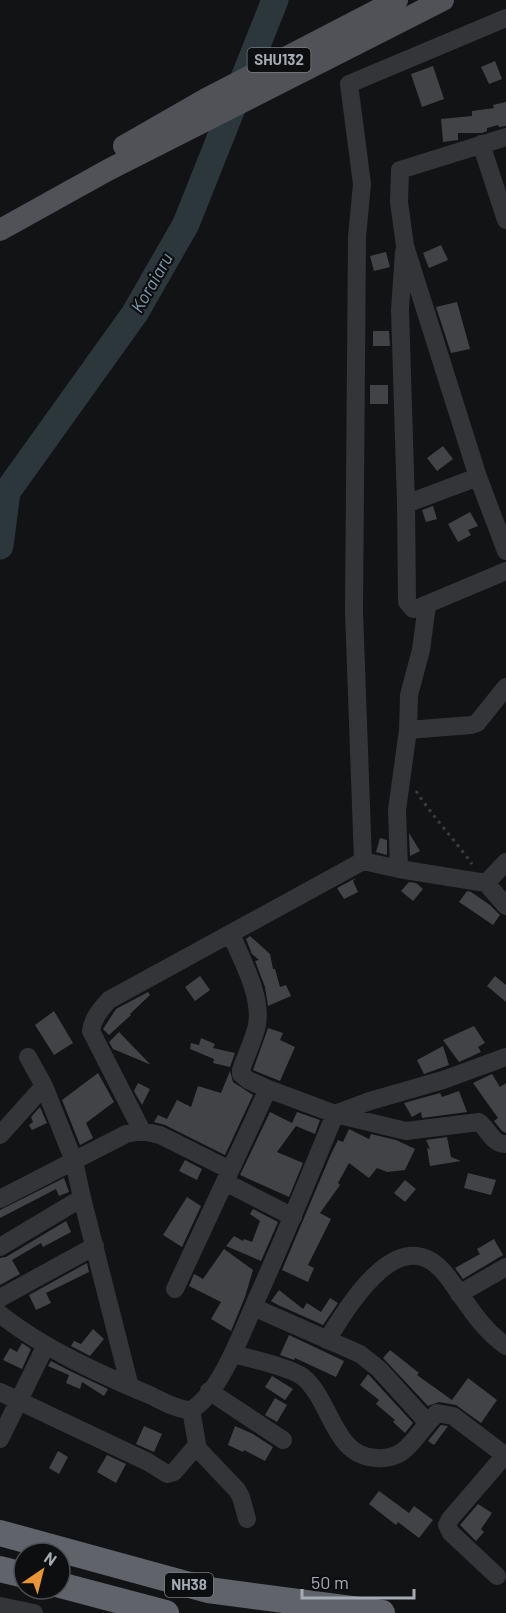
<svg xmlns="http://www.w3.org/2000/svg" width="506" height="1613" viewBox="0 0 506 1613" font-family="Barlow,sans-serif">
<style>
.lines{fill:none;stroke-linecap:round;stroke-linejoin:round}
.river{stroke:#2c373c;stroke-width:27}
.building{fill:#414347}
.path{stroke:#3a3c40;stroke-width:3;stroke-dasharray:3 4.5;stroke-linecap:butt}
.minor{stroke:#343539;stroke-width:18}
.major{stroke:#505258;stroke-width:22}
.highway{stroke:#60646a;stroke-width:26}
.labels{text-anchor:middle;stroke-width:4.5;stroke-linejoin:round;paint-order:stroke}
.shield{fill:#0d0e0f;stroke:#777c82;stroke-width:1.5}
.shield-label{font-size:15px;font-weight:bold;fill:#a5abb4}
.water-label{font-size:18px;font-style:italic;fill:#7d9dae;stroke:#0d0e0f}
</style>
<rect width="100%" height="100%" fill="#121314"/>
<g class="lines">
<path class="river" d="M0,546L7,492L135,313L186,224L275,0"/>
</g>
<path class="building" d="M495,61L502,79L489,84L481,67Z
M433,66L444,99L422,107L411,74Z
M506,102V126L499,127L498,125L487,128V131L482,133H458V140L443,142L441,119L472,116V111L494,108L493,105Z
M441,245L448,260L429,268L423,253Z
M386,252L390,267L374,271L370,256Z
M457,302L470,349L451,353L436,307Z
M373,331H389L390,346H373Z
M370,385H388V404H370Z
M443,446L453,459L437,471L427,458Z
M433,506L437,519L426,522L422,510Z
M470,512L478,526L468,530L471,535L458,542L448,524Z
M409,833L420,851L410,856V855Z
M380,838L387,840V855L376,852Z
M356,878L353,881L358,892L344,899L337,888Z
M409,882L416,883L423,889L413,901L401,891Z
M467,891L471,892L490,905L500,915L493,925L459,902Z
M250,936L270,954L273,969H275L280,987L286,985L291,996L268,1006L265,987L255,961L259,960L252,954L246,939Z
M200,976L210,990L195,1001L185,987Z
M495,976L506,985V1002L487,986Z
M148,992L150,995L130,1014L131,1015L109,1035L103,1029L116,1009Z
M54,1011L73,1043L54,1055L35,1025Z
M474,1026L485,1043L478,1047L481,1052L459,1062L443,1040Z
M268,1028L283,1033L280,1040L295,1047L280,1081L253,1070Z
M119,1032L150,1064H149L113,1049L109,1042Z
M201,1038L215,1044L213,1048L235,1053L230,1067L213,1063L214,1059L190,1049L191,1043L199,1045Z
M443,1046L449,1065L424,1074L417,1060Z
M230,1071L233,1082L253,1095L225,1155L165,1125L154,1122L158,1115L167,1119L177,1100L191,1107L198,1086L221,1093Z
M98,1073L114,1102L86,1123L93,1138L80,1145L62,1100Z
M492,1074L500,1087L506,1083V1133L502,1131L494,1121L498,1118L473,1083Z
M138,1083L150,1089L142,1105L134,1091Z
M459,1091L467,1112L422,1118L421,1112L412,1117L404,1103L440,1093L442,1097Z
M40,1107L47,1123L32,1130L29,1125L33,1122L31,1117Z
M270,1112L292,1123L297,1112L320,1120L315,1134L296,1126L277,1152L303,1163L289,1197L240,1175Z
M349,1129L369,1139L371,1134L396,1140L415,1149L405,1170L387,1172L377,1168L369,1178L349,1163L338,1183L340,1185L320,1213L331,1219L308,1265L314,1268L308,1282L282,1270L331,1154L338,1140L343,1142Z
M447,1137L451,1157L461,1161L430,1166L427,1148L430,1149L426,1140Z
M185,1160L202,1169L197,1180L179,1171Z
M468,1173L496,1180L491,1195L464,1188Z
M64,1178L69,1192L59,1196L56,1189L0,1218V1210Z
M405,1180L416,1189L405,1202L394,1193Z
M187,1197L201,1206L182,1247L163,1235Z
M253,1209L278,1222L261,1261L226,1246L234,1236L243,1241L244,1239L252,1242L260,1221L250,1214Z
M66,1221L71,1232L43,1247L41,1243L12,1260L20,1274L0,1285V1258L6,1257Z
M494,1239L503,1255L463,1279L455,1268L480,1254L477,1249Z
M224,1249L253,1270L245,1297L231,1331L211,1319L221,1302L189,1286L194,1274L203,1279Z
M87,1263L89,1272L46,1293L51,1303L36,1310L29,1295Z
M279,1290L303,1309L307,1303L321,1312L330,1298L338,1303L323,1325L278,1305L271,1301Z
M93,1329L104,1339L90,1356L71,1346L74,1341L81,1344Z
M289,1335L344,1361L336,1377L295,1358L294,1360L280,1355Z
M22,1343L31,1349L22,1369L3,1360L10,1348L17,1352Z
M390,1350L419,1373L417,1375L452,1400L468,1378L497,1400L481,1423L456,1405L439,1402L428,1406L383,1358Z
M51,1361L68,1370L108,1389L104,1396L82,1382L80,1389L66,1383L69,1375L48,1366Z
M368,1374L413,1423L405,1433L393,1422L395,1420L376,1404L379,1400L360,1385Z
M272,1376L293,1389L285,1400L265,1387Z
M275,1398L287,1405L277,1422L265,1415Z
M441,1425L448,1426L434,1445L428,1441Z
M144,1426L162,1434L154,1452L136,1444Z
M235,1426L253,1434L273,1447L265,1461L244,1450L243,1452L228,1445Z
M58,1451L68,1457L59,1474L49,1468Z
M107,1455L126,1464L116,1483L97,1472Z
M379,1491L409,1513L414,1506L433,1520L419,1538L398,1522L396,1525L369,1504Z
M478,1504L492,1513L481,1529L484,1532L476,1541L460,1525Z"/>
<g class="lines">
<path class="path" d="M416,791C433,817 454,839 472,864"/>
<path class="minor" d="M506,137L400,170L399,202L405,246L478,477L506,551
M481,144L506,220
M404,252L400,310L406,504L407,602L413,609L418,608L506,571
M406,504L478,477
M408,730L471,725L477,723L506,687
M363,861L399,869L486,883L506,862
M399,869L397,810L408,730L409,695L421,650L427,605
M486,883L506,906
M231,934C242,961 262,995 257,1025C254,1040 246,1055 241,1070V1074L248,1080L268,1089
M28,1057L44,1086L74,1161L82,1198L130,1387
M142,1131L91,1031C93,1018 100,1010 109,1000L363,861L354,611L357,237L362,184L349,84L506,18
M0,1135L44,1086
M225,1182L293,1217
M0,1199L126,1134L142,1131L160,1135L230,1170
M0,1247L82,1198
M175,1289L268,1089L335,1114L406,1131L479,1122C488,1129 493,1145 506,1144
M459,1294L506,1267
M0,1298L95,1246
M253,1307L360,1354L379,1369L427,1422
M0,1314C42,1348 102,1375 152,1396C164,1402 178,1410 191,1410C221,1393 244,1327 258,1296C285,1236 310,1175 335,1114L370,1101L443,1080L506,1057
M327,1340C349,1305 401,1216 447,1276C466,1301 479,1327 506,1346
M234,1354C251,1359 290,1367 303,1377C332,1401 333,1457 377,1458C386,1459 397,1456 403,1451C415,1442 425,1424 437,1413L453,1416L506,1456
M209,1391L283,1440
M0,1392L148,1462L167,1474L174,1472L197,1445
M191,1410L198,1449L237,1490L241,1497L247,1519
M0,1439L46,1345
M497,1576L451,1533L447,1525L450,1519L505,1455
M0,1606L34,1613"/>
<path class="major" d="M124,146L206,99L397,0
M0,230L108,170L443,0"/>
<path class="highway" d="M0,1533L208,1590L382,1613
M0,1569L24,1575
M60,1585L166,1613"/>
</g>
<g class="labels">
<g class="shield">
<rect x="247.5" y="48" width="63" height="24" rx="4.5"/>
<rect x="165" y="1573" width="48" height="24" rx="4.5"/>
</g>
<g class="shield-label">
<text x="279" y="65">SHU132</text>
<text x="189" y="1590">NH38</text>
</g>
<g class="water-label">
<text transform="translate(152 283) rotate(-60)" y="6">Koraiaru</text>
</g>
</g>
<g transform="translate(42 1571) rotate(35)"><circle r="28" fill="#0d0e0f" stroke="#4a4d51" stroke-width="1.5"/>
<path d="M0-4.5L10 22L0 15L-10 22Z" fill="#e89636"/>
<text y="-9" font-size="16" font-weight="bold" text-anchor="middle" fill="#a5abb4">N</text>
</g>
<path d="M302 1589v9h112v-9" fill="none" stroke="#a5abb4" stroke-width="3"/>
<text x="311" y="1589" font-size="18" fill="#a5abb4" stroke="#0d0e0f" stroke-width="4.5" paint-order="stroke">50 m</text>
</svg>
